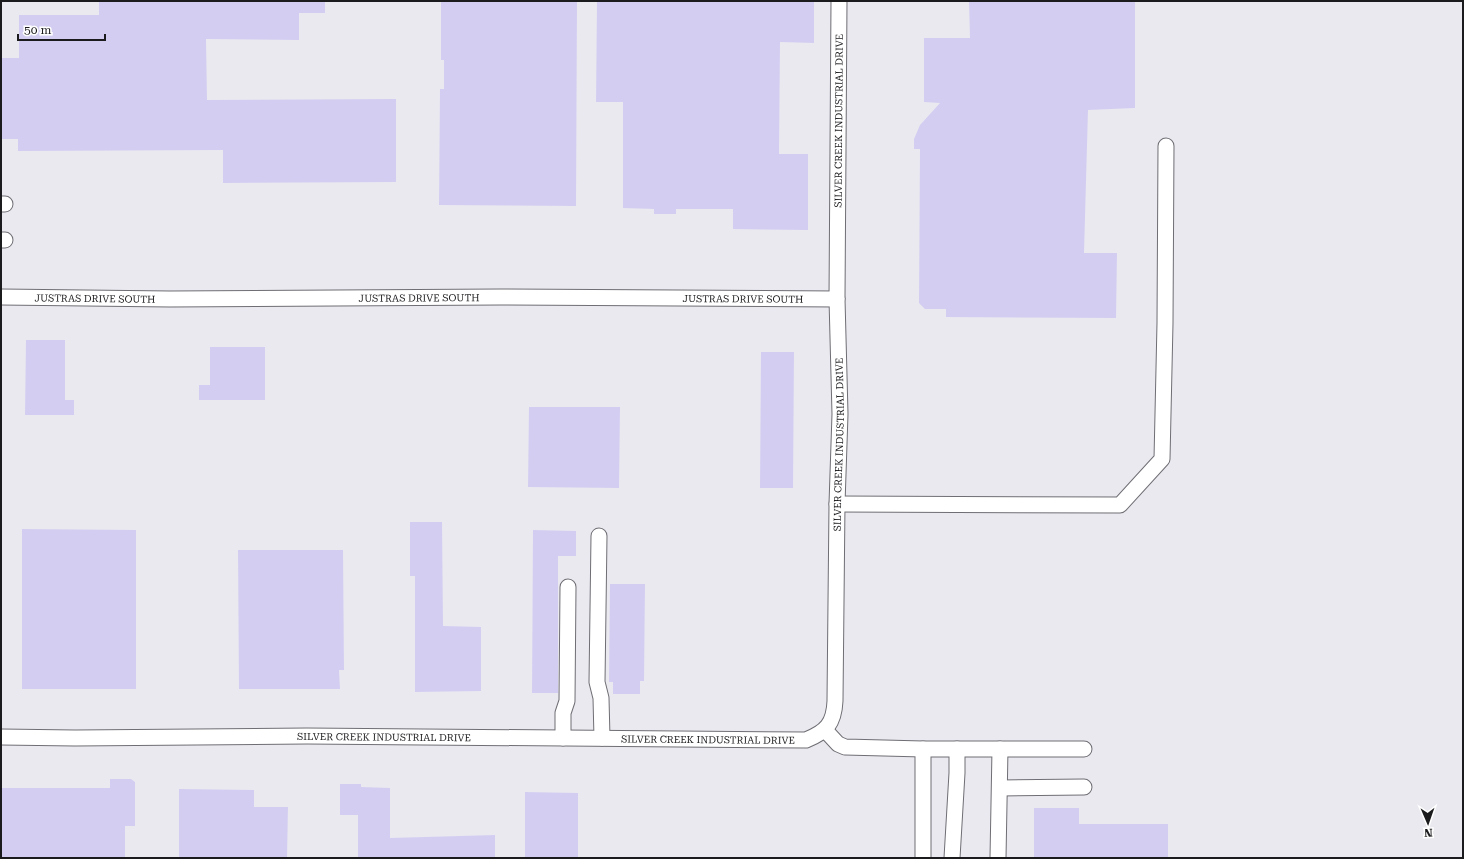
<svg xmlns="http://www.w3.org/2000/svg" width="1464" height="859" viewBox="0 0 1464 859" font-family="'Roboto Serif',serif">
<style>
.building{fill:#d3cef1}
.lines{fill:none;stroke-linecap:round;stroke-linejoin:round}
.minor-casing{stroke:#6e6e74;stroke-width:17}
.minor{stroke:#fff;stroke-width:15}
.labels{text-anchor:middle;stroke-width:4;stroke-linejoin:round;paint-order:stroke}
.street-label{font-size:10px;fill:#1b1a1d;stroke:#fff}
</style>
<rect width="100%" height="100%" fill="#eae9f0"/>
<path class="building" d="M99,1H325V13H299V40L206,39L207,100L396,99V182L223,183V150L18,151V139H1V58H19V15H99Z
M441,1H577L576,206L439,205L440,89H444V60H441Z
M597,1H814V43L780,42L779,154H808V230L733,229V209H676V214H654V209L623,208V102H596Z
M969,1H1135V108L1088,110L1084,253H1117L1116,318L946,317V309H925L919,303L920,149H914V139L920,125L940,103L924,102V38H970Z
M26,340H65V400H74V415H25Z
M210,347H265V400H199V385H210Z
M761,352H794L793,488H760Z
M529,407H620L619,488L528,487Z
M410,522H442L443,626L481,627V691L415,692V576H410Z
M22,529L136,530V689H22Z
M533,530L576,531V556H558V693H532Z
M238,550H343L344,670H339L340,689H239Z
M610,584H645L644,681H640V694H613V682H609Z
M110,779H131L135,782V826H125V858H1V788H110Z
M340,784H361V787L390,788V838L495,835V858H358V815H340Z
M179,789L254,790V807H288L287,858H179Z
M525,792L578,793V858H525Z
M1034,808H1079V824H1168V858H1034Z"/>
<g class="lines">
<g class="minor-casing">
<g id="minor">
<path d="M1,204H5"/>
<path d="M1,240H5"/>
<path id="s1" d="M1,297L170,299L500,297L837,299"/>
<path d="M837,504L1120,505L1162,459L1165,323L1166,146"/>
<path d="M599,536L597,682L601,698L602,738"/>
<path d="M825,730L838,744L845,747L923,749H1084"/>
<path id="s2" d="M1,737L75,738L307,736L806,740C826,732 834,724 835,701L837,504L840,414L837,299L839,1"/>
<path d="M563,738V713L567,701L568,587"/>
<path d="M923,749V858"/>
<path d="M1000,788L1084,787"/>
<path d="M952,858L957,773V749"/>
<path d="M998,858L1000,749"/>
</g>
</g>
<use href="#minor" class="minor"/>
</g>
<g class="labels">
<g class="street-label">
<text dy="4" stroke="none"><textPath href="#s2" startOffset="1438">SILVER CREEK INDUSTRIAL DRIVE</textPath></text>
<text dy="4" stroke="none"><textPath href="#s1" startOffset="94">JUSTRAS DRIVE SOUTH</textPath></text>
<text dy="4" stroke="none"><textPath href="#s1" startOffset="418">JUSTRAS DRIVE SOUTH</textPath></text>
<text dy="4" stroke="none"><textPath href="#s1" startOffset="742">JUSTRAS DRIVE SOUTH</textPath></text>
<text dy="4" stroke="none"><textPath href="#s2" startOffset="1114">SILVER CREEK INDUSTRIAL DRIVE</textPath></text>
<text dy="4" stroke="none"><textPath href="#s2" startOffset="383">SILVER CREEK INDUSTRIAL DRIVE</textPath></text>
<text dy="4" stroke="none"><textPath href="#s2" startOffset="707">SILVER CREEK INDUSTRIAL DRIVE</textPath></text>
</g>
</g>
<rect width="1464" height="859" fill="none" stroke="#1b1a1d" stroke-width="4"/>
<g transform="translate(1428 823) rotate(178)" stroke="#ffffff" stroke-width="3" paint-order="stroke">
<path d="M0-3L7 15L0 10L-7 15Z" fill="#1b1a1d"/>
<text y="-6" font-size="11" font-weight="bold" text-anchor="middle" fill="#1b1a1d">N</text>
</g>
<path d="M18 34v6h87v-6" fill="none" stroke="#1b1a1d" stroke-width="2"/>
<text x="24" y="34" font-size="12" fill="#1b1a1d" stroke="#ffffff" stroke-width="3" paint-order="stroke">50 m</text>
</svg>
